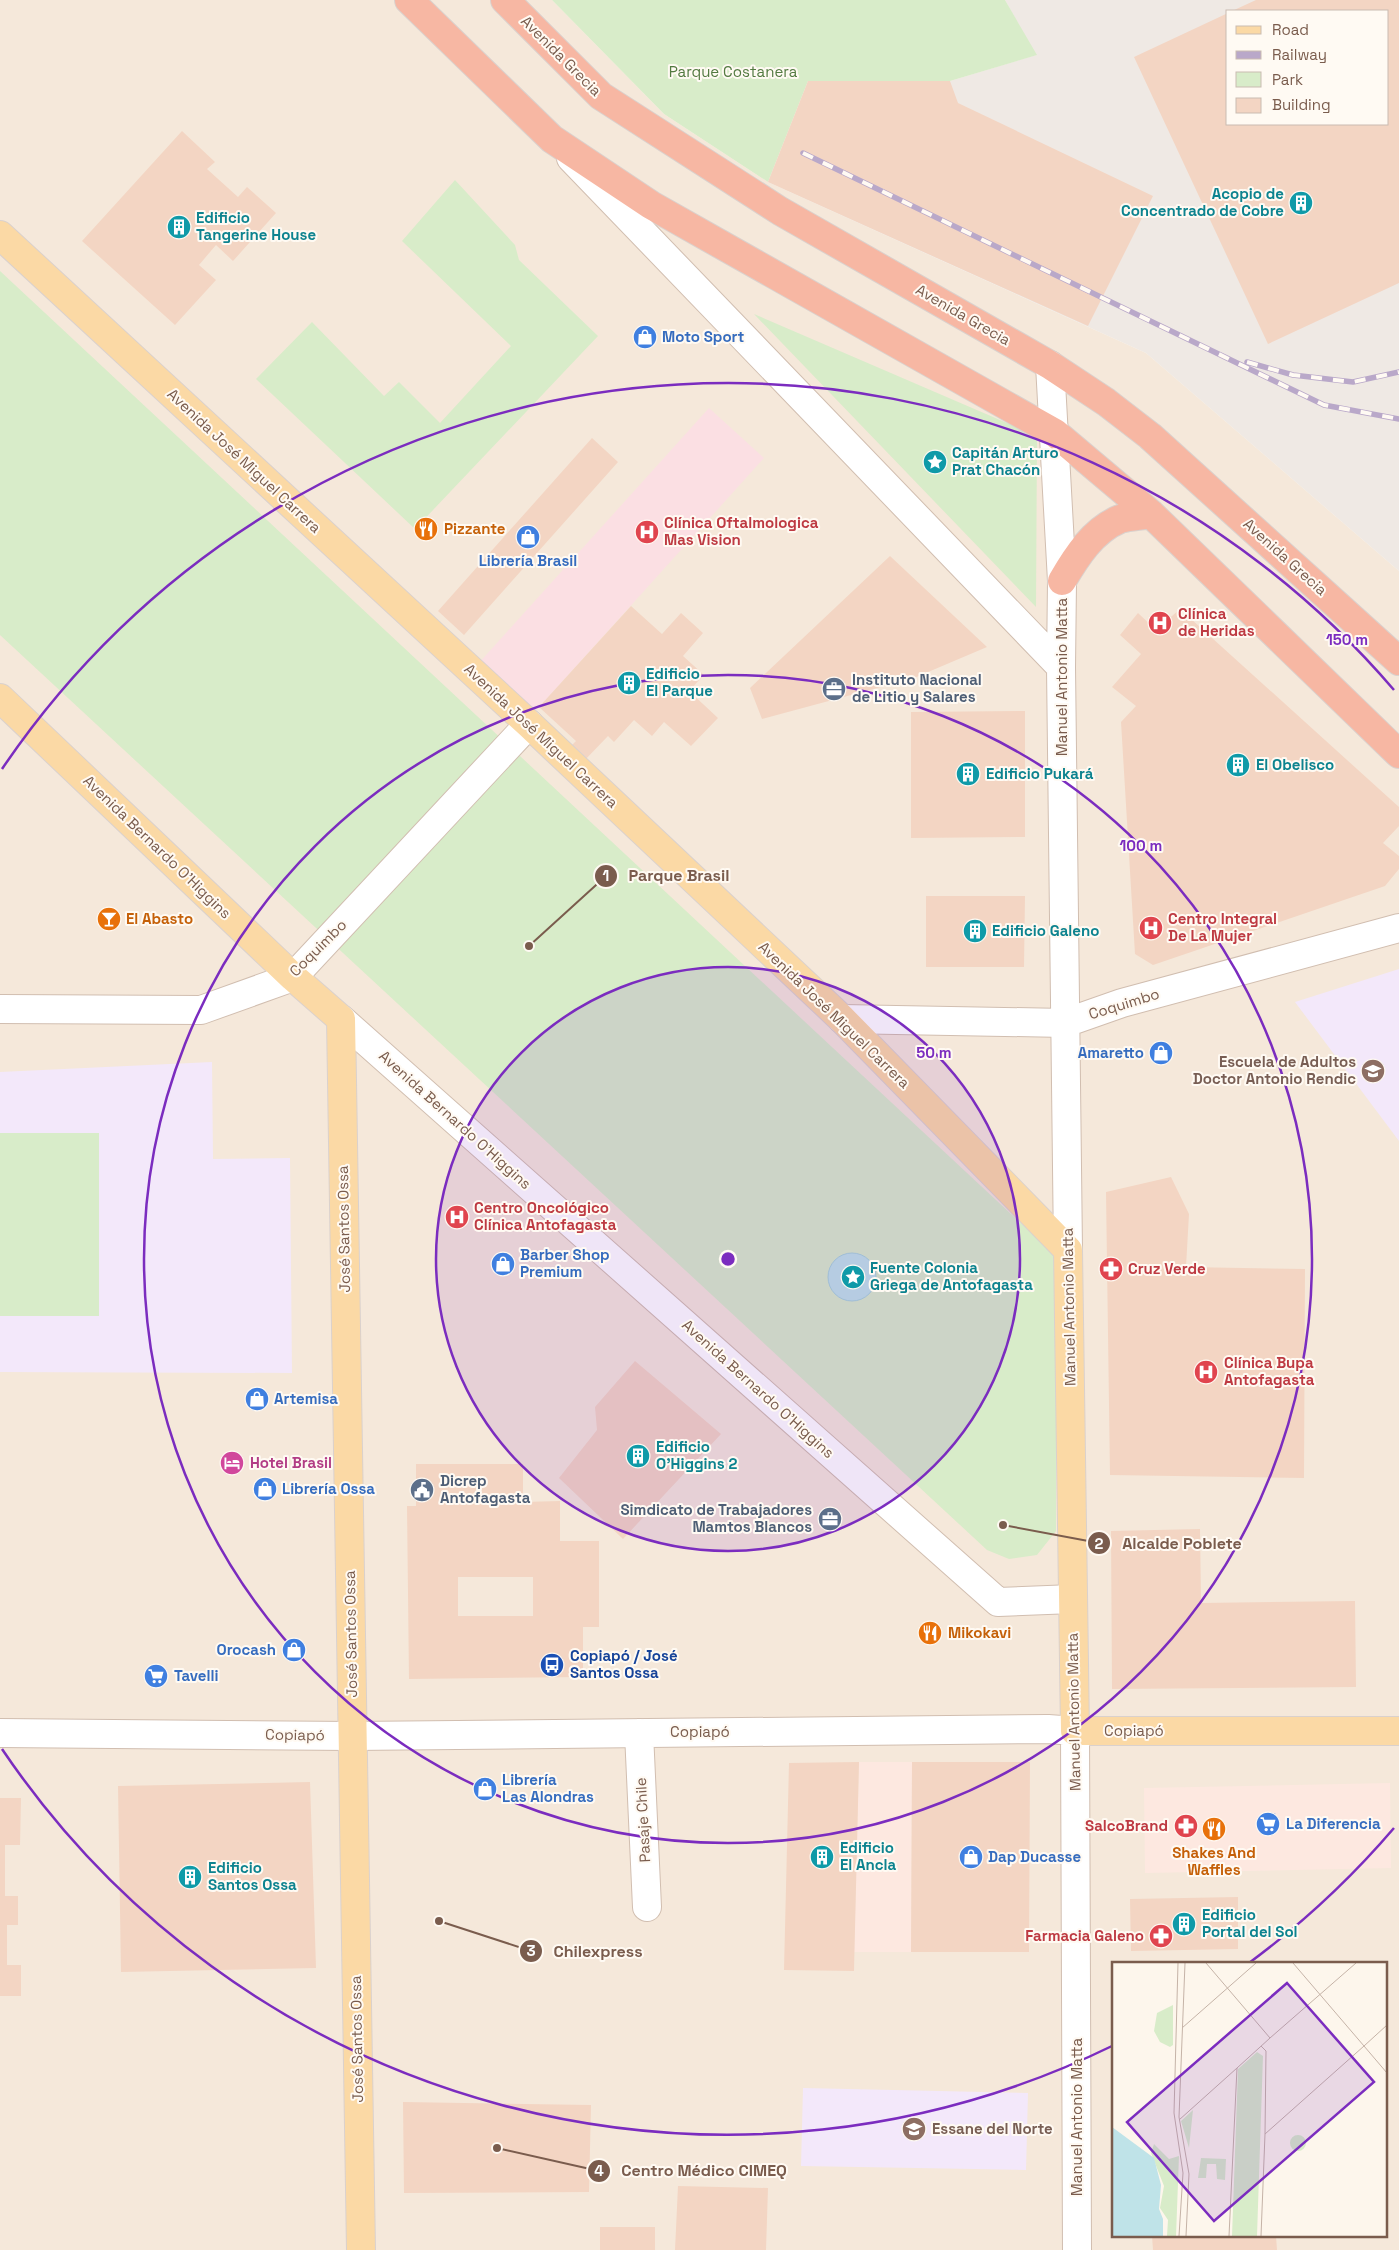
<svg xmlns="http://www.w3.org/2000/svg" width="1399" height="2250" viewBox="0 0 1399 2250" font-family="'Space Grotesk',sans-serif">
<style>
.residential{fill:#f5e8da;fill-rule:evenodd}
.commercial{fill:#fde8e0}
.industrial{fill:#efe9e4;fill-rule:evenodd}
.education{fill:#f3e8fa}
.medical{fill:#fbdfe3}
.green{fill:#d8ecc9}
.water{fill:#bfe3e8;stroke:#a5d3da}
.building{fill:#f3d5c3;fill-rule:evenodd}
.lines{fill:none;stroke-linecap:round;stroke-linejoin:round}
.minor-casing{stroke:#d1beb0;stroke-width:30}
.major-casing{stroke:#dad1cd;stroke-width:30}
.highway-casing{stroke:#dad1cd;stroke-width:30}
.minor{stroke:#fff;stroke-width:28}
.major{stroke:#fbd9a5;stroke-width:28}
.highway{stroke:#f7b7a3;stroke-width:28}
.rail-casing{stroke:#b9a8c9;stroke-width:5.5}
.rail{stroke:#fffaf3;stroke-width:4;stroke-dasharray:11;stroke-linecap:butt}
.ring{fill:none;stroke:#7b2cbf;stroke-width:2.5}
.labels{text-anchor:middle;stroke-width:4;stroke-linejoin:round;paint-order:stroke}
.street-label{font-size:15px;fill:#7a5c4d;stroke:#fffaf3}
.park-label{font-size:15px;fill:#537a41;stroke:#fffaf3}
.culture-label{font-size:15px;font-weight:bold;fill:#0d838f;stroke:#fffaf3;text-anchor:start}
.shop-label{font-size:15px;font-weight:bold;fill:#366cbe;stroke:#fffaf3;text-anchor:start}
.health-label{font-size:15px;font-weight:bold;fill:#be3a42;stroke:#fffaf3;text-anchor:start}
.food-label{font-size:15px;font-weight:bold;fill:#c56008;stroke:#fffaf3;text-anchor:start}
.service-label{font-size:15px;font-weight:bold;fill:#4e5e75;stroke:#fffaf3;text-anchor:start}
.education-label{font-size:15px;font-weight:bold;fill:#785e54;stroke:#fffaf3;text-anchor:end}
.hotel-label{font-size:15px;font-weight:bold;fill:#b23c85;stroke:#fffaf3;text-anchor:start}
.transit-label{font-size:15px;font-weight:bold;fill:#164399;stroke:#fffaf3;text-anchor:start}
.inset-road{fill:none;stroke:#c5b3a7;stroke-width:1}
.view{fill:#7b2cbf;fill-opacity:0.15;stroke:#7b2cbf;stroke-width:2.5}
.inset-edge{fill:none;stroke:#7a5c4d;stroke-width:2.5}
.centre{fill:#7b2cbf;stroke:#fffaf3;stroke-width:2.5}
.ring-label{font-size:15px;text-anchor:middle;font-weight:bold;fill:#7b2cbf;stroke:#fffaf3;stroke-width:4;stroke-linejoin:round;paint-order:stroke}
.leader{fill:none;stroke:#7a5c4d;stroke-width:2}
.callout-dot{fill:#7a5c4d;stroke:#fffaf3;stroke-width:2}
.mark-label{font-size:15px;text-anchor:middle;font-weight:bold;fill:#fff}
.callout-label{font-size:16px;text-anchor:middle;font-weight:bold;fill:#7a5c4d;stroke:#fffaf3;stroke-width:4;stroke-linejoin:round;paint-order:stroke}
</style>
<rect width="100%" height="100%" fill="#fdf6ec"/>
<path class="residential" d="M0,0H552L664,114L768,182L1146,353L1399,571V2250H0ZM1113,1964H1385V2236H1113Z"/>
<path class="commercial" d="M859,1762H912L911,1952H854Z
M1390,1783L1391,1868L1145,1873L1144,1788Z"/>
<path class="industrial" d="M1005,0H1399V571L1146,353L768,182L808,81H950L1036,55ZM1228,11H1388V124H1228Z"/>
<path class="education" d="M1399,969V1141L1295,1002Z
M212,1062L213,1159L290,1158L292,1373L0,1372V1072Z
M803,2088L1028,2093L1026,2170L801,2166Z"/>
<path class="medical" d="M709,408L764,458L533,714L478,664Z"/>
<path class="green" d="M552,0H1005L1037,55L950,81H808L768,182L664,114Z
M455,180L515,245L519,260L598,336L415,529L256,379L312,322L384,396L399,382L440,423L511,346L402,241Z
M0,271L1056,1256V1531L1037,1555L1009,1559L987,1550L0,635Z
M754,314L1037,436L1036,607Z
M99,1133V1316H0V1133Z"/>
<path class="water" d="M828 1277a24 24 0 1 1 48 0a24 24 0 1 1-48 0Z"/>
<path class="building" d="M1256,0H1399V283L1268,344L1134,57L1228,13V124H1388V11H1232Z
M808,81H950L958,103L1153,196L1088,326L768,182Z
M182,131L215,162L207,169L238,197L247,187L276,213L233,261L216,245L199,265L216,280L175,325L82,241Z
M592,438L618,462L464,635L438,611Z
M890,556L987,647L914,678L762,719L750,688Z
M631,606L662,634L681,613L703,633L683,656L704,675L689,691L718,718L691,746L664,722L652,736L634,720L614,742L608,736L583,762L568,749L576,741L539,707Z
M1180,609L1399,807V826L1383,843L1399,856V869L1385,886L1153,965L1135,954L1121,722L1136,706L1112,687L1141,654L1120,635L1138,613L1156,630Z
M1025,711V837L911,838V712Z
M926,896H1025L1024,967H926Z
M1171,1177L1189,1214L1186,1267L1305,1269L1304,1478L1110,1475L1106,1192Z
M635,1361L721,1434L623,1539L559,1478L597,1430L595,1407Z
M416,1464H523V1502L560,1501V1541H599V1627H583V1677L409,1679L407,1506H416ZM458,1577H533V1616H458Z
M1200,1529L1201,1603L1355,1601L1356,1687L1112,1689L1111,1531Z
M859,1762L854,1971L784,1970L789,1763Z
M912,1762H1030L1029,1952H911Z
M310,1782L316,1968L121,1972L118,1786Z
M0,1798H21L20,1845H5V1896H18V1925H7V1965H21V1996H0Z
M1238,1897V1949L1131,1951L1130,1899Z
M403,2102L591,2105L589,2192L404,2193Z
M678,2186L768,2188L766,2250H675Z
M600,2227H655V2250H600Z
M1152,2236H1276L1277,2250H1153Z"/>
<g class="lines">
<g class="minor-casing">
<path id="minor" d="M571,158L1061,667
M1050,365L1062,581L1061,667L1068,1250
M0,1009L201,1010L293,977L529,724
M341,1019L998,1602L1073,1599
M842,1019L1065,1023L1122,1003L1399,928
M0,1733L352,1736L1048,1729L1075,1731L1077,2250
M639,1733L647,1907"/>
</g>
<g class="major-casing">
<path id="major" d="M0,235L529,724L842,1019L1068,1250L1075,1731H1399
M0,698L293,977L341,1019L361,2250"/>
</g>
<g class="highway-casing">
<path id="highway" d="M409,0L552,139L651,205L1055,433L1151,514L1399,754
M505,0L601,96L780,211L1050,365L1106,402L1150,436L1399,661
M1062,581C1076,557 1093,530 1120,519C1129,516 1141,516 1151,514"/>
</g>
<use href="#minor" class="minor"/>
<use href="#major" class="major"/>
<use href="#highway" class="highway"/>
<g class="rail-casing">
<path id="rail" d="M803,153L1324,405L1399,419
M1247,362L1293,375L1353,382L1399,372"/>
</g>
<use href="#rail" class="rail"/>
</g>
<circle cx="728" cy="1259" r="292" fill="#7b2cbf" fill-opacity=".12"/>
<g class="ring">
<circle cx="728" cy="1259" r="292"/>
<circle cx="728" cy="1259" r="584"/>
<path d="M1394 1828A876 876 0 0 1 1249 1963M1112 2046A876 876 0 0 1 2 1749M2 769A876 876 0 0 1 1394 690"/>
</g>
<defs>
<g id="building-disc" transform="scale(1.25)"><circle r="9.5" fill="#0f9aa8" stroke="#fffaf3"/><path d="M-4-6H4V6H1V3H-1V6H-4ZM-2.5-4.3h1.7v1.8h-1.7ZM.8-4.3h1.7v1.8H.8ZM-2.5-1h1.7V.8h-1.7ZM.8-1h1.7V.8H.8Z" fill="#fff"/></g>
<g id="shop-disc" transform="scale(1.25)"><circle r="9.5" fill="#3f7fe0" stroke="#fffaf3"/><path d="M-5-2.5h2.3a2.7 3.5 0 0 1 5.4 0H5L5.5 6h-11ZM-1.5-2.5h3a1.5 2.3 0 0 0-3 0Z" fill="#fff"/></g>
<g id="sight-disc" transform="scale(1.25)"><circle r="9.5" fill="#0f9aa8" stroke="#fffaf3"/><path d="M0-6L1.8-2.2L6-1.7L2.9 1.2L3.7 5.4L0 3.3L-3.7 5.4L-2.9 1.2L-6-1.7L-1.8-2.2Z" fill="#fff"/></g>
<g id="restaurant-disc" transform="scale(1.25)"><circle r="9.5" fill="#e8710a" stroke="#fffaf3"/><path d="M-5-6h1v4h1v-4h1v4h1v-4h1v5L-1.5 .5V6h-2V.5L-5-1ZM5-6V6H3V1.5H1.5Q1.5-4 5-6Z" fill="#fff"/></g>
<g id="hospital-disc" transform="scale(1.25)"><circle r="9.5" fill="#e0444e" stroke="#fffaf3"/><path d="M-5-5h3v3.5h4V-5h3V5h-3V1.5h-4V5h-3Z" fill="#fff"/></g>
<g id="office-disc" transform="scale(1.25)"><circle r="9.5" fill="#5c6f8a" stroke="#fffaf3"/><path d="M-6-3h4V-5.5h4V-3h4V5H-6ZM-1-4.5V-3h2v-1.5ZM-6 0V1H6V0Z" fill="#fff"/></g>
<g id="bar-disc" transform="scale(1.25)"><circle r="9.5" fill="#e8710a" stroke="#fffaf3"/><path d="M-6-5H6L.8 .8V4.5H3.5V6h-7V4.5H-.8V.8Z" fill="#fff"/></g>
<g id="school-disc" transform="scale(1.25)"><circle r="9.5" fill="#8d6e63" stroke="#fffaf3"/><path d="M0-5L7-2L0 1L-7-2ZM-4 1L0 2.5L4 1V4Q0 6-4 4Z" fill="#fff"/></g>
<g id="pharmacy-disc" transform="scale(1.25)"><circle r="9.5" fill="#e0444e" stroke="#fffaf3"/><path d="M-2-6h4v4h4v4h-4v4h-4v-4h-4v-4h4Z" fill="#fff"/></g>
<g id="hotel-disc" transform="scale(1.25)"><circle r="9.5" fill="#d1479c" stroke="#fffaf3"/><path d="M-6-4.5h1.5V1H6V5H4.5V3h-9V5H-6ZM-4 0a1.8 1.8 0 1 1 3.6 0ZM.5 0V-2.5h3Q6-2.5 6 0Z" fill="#fff"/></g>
<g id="civic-disc" transform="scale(1.25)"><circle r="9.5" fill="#5c6f8a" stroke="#fffaf3"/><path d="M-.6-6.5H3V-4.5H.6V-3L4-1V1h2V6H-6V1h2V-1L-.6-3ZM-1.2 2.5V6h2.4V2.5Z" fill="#fff"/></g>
<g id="bus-disc" transform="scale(1.25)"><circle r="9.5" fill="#1a4fb4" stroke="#fffaf3"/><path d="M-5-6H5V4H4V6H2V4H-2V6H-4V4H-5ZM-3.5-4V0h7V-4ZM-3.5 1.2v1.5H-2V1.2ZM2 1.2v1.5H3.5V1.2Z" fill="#fff"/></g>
<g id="supermarket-disc" transform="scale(1.25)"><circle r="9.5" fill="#3f7fe0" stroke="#fffaf3"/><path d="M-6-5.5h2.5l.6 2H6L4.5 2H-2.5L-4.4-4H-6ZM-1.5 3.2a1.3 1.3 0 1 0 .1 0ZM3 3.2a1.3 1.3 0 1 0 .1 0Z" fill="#fff"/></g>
<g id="university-disc" transform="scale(1.25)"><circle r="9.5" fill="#8d6e63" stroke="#fffaf3"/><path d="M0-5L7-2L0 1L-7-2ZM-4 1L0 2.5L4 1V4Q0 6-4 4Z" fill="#fff"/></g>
</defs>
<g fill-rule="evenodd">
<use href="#building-disc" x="1301" y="203"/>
<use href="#building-disc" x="179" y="227"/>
<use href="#shop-disc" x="645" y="337"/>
<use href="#sight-disc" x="935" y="462"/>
<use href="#restaurant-disc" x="426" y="529"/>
<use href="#hospital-disc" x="647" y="532"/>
<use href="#shop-disc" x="528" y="537"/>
<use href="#hospital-disc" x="1160" y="623"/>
<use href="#building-disc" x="629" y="683"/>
<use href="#office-disc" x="834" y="689"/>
<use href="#building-disc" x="1238" y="765"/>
<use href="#building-disc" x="968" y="774"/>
<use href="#bar-disc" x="109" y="919"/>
<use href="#hospital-disc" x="1151" y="928"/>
<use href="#building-disc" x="975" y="931"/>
<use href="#shop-disc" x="1161" y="1053"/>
<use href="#school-disc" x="1373" y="1071"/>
<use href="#hospital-disc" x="457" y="1217"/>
<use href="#shop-disc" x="503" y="1264"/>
<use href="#pharmacy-disc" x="1111" y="1269"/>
<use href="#sight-disc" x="853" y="1277"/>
<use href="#hospital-disc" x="1206" y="1372"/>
<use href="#shop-disc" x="257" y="1399"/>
<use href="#building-disc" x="638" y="1456"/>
<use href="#hotel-disc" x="232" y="1463"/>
<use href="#shop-disc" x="265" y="1489"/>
<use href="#civic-disc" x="422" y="1490"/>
<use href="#office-disc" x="830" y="1519"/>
<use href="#restaurant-disc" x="930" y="1633"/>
<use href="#shop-disc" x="294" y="1650"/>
<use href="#bus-disc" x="552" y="1665"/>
<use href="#supermarket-disc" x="156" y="1676"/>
<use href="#shop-disc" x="485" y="1789"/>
<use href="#supermarket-disc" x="1268" y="1824"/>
<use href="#pharmacy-disc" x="1186" y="1826"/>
<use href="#restaurant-disc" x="1214" y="1829"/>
<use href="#building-disc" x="822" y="1857"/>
<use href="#shop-disc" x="971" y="1857"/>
<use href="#building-disc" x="190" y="1877"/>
<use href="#building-disc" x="1184" y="1924"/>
<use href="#pharmacy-disc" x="1161" y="1936"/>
<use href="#university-disc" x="914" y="2129"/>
</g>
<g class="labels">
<g class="street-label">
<text transform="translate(561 56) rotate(45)" y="5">Avenida Grecia</text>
<text transform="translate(963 315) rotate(30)" y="5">Avenida Grecia</text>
<text transform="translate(244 461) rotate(43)" y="5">Avenida José Miguel Carrera</text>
<text transform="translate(1285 557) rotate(42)" y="5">Avenida Grecia</text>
<text transform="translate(1062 677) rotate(-90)" y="5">Manuel Antonio Matta</text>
<text transform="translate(541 736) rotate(43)" y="5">Avenida José Miguel Carrera</text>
<text transform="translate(157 847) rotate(44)" y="5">Avenida Bernardo O'Higgins</text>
<text transform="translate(318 948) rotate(-45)" y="5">Coquimbo</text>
<text transform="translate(1124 1004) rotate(-17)" y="5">Coquimbo</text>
<text transform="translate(834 1015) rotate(44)" y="5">Avenida José Miguel Carrera</text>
<text transform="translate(455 1120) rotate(42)" y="5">Avenida Bernardo O'Higgins</text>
<text transform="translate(344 1229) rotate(-91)" y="5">José Santos Ossa</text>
<text transform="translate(1069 1307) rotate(-91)" y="5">Manuel Antonio Matta</text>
<text transform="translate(758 1389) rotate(42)" y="5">Avenida Bernardo O'Higgins</text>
<text transform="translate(351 1634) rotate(-91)" y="5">José Santos Ossa</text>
<text transform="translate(1074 1712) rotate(-91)" y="5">Manuel Antonio Matta</text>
<text x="1134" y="1736">Copiapó</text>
<text x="700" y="1737">Copiapó</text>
<text transform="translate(295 1735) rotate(1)" y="5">Copiapó</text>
<text transform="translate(643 1820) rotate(-93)" y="5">Pasaje Chile</text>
<text transform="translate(357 2039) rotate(-91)" y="5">José Santos Ossa</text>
<text transform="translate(1077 2117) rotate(-90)" y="5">Manuel Antonio Matta</text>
</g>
<g class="park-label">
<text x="733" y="77">Parque Costanera</text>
</g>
<g class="culture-label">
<text x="1284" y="199" text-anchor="end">Acopio de<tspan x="1284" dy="17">Concentrado de Cobre</tspan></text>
<text x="196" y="223">Edificio<tspan x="196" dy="17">Tangerine House</tspan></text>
<text x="952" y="458">Capitán Arturo<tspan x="952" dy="17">Prat Chacón</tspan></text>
<text x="646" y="679">Edificio<tspan x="646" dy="17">El Parque</tspan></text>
<text x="1256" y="770">El Obelisco</text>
<text x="986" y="779">Edificio Pukará</text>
<text x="992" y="936">Edificio Galeno</text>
<text x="870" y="1273">Fuente Colonia<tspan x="870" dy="17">Griega de Antofagasta</tspan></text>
<text x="656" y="1452">Edificio<tspan x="656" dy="17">O'Higgins 2</tspan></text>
<text x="840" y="1853">Edificio<tspan x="840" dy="17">El Ancla</tspan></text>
<text x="208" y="1873">Edificio<tspan x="208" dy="17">Santos Ossa</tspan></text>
<text x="1202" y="1920">Edificio<tspan x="1202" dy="17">Portal del Sol</tspan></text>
</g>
<g class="shop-label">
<text x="662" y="342">Moto Sport</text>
<text x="528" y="566" text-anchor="middle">Librería Brasil</text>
<text x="1144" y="1058" text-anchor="end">Amaretto</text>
<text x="520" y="1260">Barber Shop<tspan x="520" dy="17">Premium</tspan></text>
<text x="274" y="1404">Artemisa</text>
<text x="282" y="1494">Librería Ossa</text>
<text x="276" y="1655" text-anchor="end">Orocash</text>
<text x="174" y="1681">Tavelli</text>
<text x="502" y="1785">Librería<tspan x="502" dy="17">Las Alondras</tspan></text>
<text x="1286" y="1829">La Diferencia</text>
<text x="988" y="1862">Dap Ducasse</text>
</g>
<g class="health-label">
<text x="664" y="528">Clínica Oftalmologica<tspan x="664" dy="17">Mas Vision</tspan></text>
<text x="1178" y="619">Clínica<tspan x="1178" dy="17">de Heridas</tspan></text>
<text x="1168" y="924">Centro Integral<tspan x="1168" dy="17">De La Mujer</tspan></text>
<text x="474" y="1213">Centro Oncológico<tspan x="474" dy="17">Clínica Antofagasta</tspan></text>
<text x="1128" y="1274">Cruz Verde</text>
<text x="1224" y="1368">Clínica Bupa<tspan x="1224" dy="17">Antofagasta</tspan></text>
<text x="1168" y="1831" text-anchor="end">SalcoBrand</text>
<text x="1144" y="1941" text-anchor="end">Farmacia Galeno</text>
</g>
<g class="food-label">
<text x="444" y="534">Pizzante</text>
<text x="126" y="924">El Abasto</text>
<text x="948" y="1638">Mikokavi</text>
<text x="1214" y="1858" text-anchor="middle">Shakes And<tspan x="1214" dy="17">Waffles</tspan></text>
</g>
<g class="service-label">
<text x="852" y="685">Instituto Nacional<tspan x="852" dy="17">de Litio y Salares</tspan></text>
<text x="440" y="1486">Dicrep<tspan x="440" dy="17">Antofagasta</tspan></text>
<text x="812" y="1515" text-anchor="end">Simdicato de Trabajadores<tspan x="812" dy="17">Mamtos Blancos</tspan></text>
</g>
<g class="education-label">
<text x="1356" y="1067">Escuela de Adultos<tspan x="1356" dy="17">Doctor Antonio Rendic</tspan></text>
<text x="932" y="2134" text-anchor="start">Essane del Norte</text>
</g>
<g class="hotel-label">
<text x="250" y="1468">Hotel Brasil</text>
</g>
<g class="transit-label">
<text x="570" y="1661">Copiapó / José<tspan x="570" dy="17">Santos Ossa</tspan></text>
</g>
</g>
<g transform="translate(1112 1962)">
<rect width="275" height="275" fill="#fdf6ec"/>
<path d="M61,43V83L58,85L48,80L42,69L45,51ZM145,90L151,94L145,274H120L126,107ZM81,148L77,186L69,159ZM178 181a8 8 0 1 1 16 0a8 8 0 1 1-16 0ZM42,182L57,197L67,194L64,274H55L56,258L48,246L52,224L39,191ZM89,196L114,197L113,218L105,217L104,202H95L94,216H86Z" fill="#d8ecc9"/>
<path d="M0,165L42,196L49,223L47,247L51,257V274H0Z" fill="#bfe3e8"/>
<path class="inset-road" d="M66,1L62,151L71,211L67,274M73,1L67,155L77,212L74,274M94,1L158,76L125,106L117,274M275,63L252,84L275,111M70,66L144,1M158,76L244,1M149,84L154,89L153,172M67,158L125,106M149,274L153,172L252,84L181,1"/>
<path class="view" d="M175,21L262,120L102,259L15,160Z"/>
<rect width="275" height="275" class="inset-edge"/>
</g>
<circle cx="728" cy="1259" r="8" class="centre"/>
<g class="ring-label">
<text x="1347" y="645">150 m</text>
<text x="1141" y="851">100 m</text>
<text x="934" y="1058">50 m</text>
</g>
<path class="leader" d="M529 946L606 876M1003 1525L1099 1543M439 1921L531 1951M497 2148L599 2171"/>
<g class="callout-dot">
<circle cx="529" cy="946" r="5"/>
<circle cx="1003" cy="1525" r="5"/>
<circle cx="439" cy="1921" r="5"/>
<circle cx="497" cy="2148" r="5"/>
<circle cx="606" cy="876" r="12"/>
<circle cx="1099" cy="1543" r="12"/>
<circle cx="531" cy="1951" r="12"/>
<circle cx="599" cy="2171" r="12"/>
</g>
<g class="mark-label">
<text x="606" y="881">1</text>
<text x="1099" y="1549">2</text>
<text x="531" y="1956">3</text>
<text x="599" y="2176">4</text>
</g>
<g class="callout-label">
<text x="679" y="881">Parque Brasil</text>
<text x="1182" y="1549">Alcalde Poblete</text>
<text x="598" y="1957">Chilexpress</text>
<text x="704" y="2176">Centro Médico CIMEQ</text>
</g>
<rect x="1226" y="10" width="162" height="115" fill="#fffaf3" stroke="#cabbb1"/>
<rect x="1236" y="26" width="25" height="8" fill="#fbd9a5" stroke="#cabbb1"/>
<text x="1272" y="35" font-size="15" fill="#7a5c4d">Road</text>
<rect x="1236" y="51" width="25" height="8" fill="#b9a8c9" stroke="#cabbb1"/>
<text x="1272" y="60" font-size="15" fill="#7a5c4d">Railway</text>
<rect x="1236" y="72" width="25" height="15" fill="#d8ecc9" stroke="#cabbb1"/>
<text x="1272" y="85" font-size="15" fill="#7a5c4d">Park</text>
<rect x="1236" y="98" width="25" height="15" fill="#f3d5c3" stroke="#cabbb1"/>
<text x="1272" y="110" font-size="15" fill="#7a5c4d">Building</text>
</svg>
